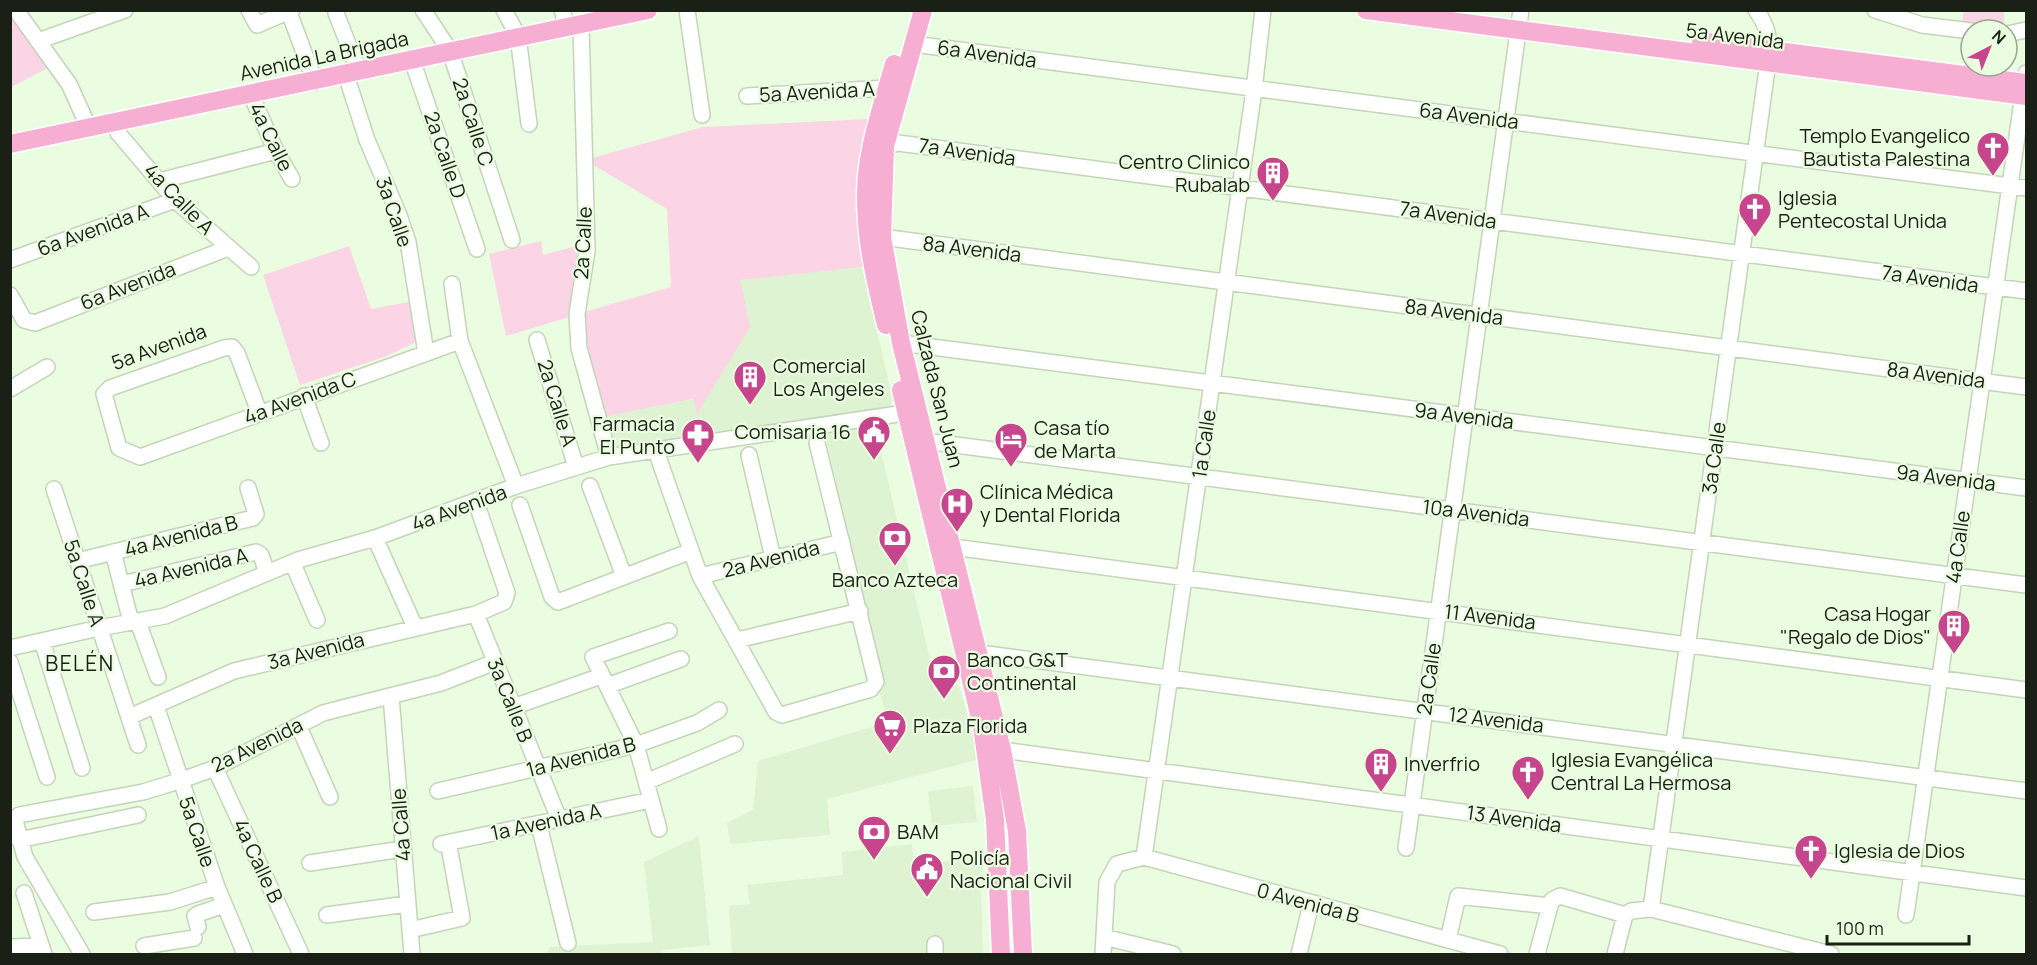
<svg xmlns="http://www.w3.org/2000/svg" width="2037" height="965" viewBox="0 0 2037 965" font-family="Manrope,sans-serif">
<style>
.built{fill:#ddf3d1}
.green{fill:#fbd4e5}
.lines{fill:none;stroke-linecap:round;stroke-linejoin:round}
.minor-casing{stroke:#c3d4b9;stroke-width:18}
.major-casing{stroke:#fff;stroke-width:21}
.minor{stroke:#fff;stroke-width:15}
.major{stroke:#f6afd3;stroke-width:18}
.labels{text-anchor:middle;stroke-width:4.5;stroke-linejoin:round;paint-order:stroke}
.street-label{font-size:20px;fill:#1a2016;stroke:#ebfde1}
.poi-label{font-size:20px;fill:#1a2016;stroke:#ebfde1;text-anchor:start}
.neighbourhood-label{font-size:21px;letter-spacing:1.5px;fill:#1a2016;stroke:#ebfde1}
</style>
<rect width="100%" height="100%" fill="#ebfde1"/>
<path class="built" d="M862,267L893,400L890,408L605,455L598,418L694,399L696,413L739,280Z
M875,426L937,689L959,685L980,759L827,799L830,835L730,844L727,823L753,810L758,761L888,722L879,689L884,688L825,435Z
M973,786L977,822L932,826L928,791Z
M699,836L710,945L661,950V954H547L549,947L653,942L644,862Z
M912,844L914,865L980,857L983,954H732L729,906L750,904L747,885L843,875L842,852Z"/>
<path class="green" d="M1964,11H2004V24L1961,26Z
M10,12L48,68L11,87H10Z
M868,119L862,267L740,280L750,327L697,414L693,399L598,418L576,315L506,336L489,254L541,241L543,255L587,243L577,314L671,287L667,209L585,160L703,127Z
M349,246L371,309L414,301L420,340L387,356L300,385L263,275Z"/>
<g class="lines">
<g class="minor-casing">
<path id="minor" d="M16,10L69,84L89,128
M249,10L257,25L292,10
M423,10L450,51L512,240
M504,10L518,36L529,124
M562,10L567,26
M687,10L702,115
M1875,10L1922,25L1971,31
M289,12L315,82
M336,13L359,72
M581,24L587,251L577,314L579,348L609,457
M2007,34L2026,30
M38,41L125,10
M913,44C1283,94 1655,140 2026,188
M412,60L477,249
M346,75L367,140L399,215L408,242L426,353
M251,95L276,151L292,179
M747,96L887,88
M115,123L118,133L175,200L251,267
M876,149L898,143L2026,291
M159,181L276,151
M882,237L2026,387
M10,260L175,200
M452,284L460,341L516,486
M10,295L24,320L35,323L228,248
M537,340L576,467
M901,343L2026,488
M10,389L47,367
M304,396L321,443
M259,412L237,353L232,347L224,348L110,388L104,394L119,448L140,457L460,341
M925,441L2026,585
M656,451L700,576L776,712L782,715L871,689L876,682L817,443
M749,455L773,558
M590,486L624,576
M54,489L138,745
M520,505L552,597L558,602L691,551
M375,538L415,627
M953,547L2026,690
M113,552L131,622
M77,561L253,518L256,514L248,488
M293,564L317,620
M700,576L842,542
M122,584L256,552L261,555L267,573
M476,614L559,819
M138,622L158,677
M737,640L860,611
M42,641L82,768
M10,648L99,628L165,616L298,560L375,538L516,486L609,457L918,411
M968,656L980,653L2026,791
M10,662L47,777
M607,686L681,659
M391,696L412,954
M156,706L217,887L245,954
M513,707L601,676
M129,717L234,671L476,614L504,602L507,593L476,502
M299,727L330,797
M1002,750L2026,888
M215,768L301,954
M646,782L735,744
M438,791L636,745L697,723L719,710
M539,825L568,943
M659,829L636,745L593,657L669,631
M19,840L138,815
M441,844L651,800
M1406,848L1521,10
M1144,857L1254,90L1263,10
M310,863L402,849
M24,893L44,954
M1651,909L1768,62C1770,40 1769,28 1756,10
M94,912L170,902L217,887
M327,915L407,904
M1906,915L2026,73
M198,927L195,916L198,914L224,905
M410,930L462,918L450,852
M1104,937L1173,954
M1448,940L1458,896L1550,906L1552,900L1560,896L1625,915L1631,911L1651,909L1831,954
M144,946L194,938
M10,947L41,946
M82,954L25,857L15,821L19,815L143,792L179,781L215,768L323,713L441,683L495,662
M935,954V944
M1103,954L1107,882L1117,864L1144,857L1500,954
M1299,954L1311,904
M1537,954L1550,906
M1615,954L1625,915"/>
</g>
<g class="major-casing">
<path id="major" d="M923,10L885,146L882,237L901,343L1002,750L1017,831L1023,954
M1366,10L2026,96
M1701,41L2026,83
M10,144L648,10
M886,325C876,283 866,242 866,198C865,154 882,107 894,64
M901,390L982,726L995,820L1001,954"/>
</g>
<use href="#minor" class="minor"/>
<use href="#major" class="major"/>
</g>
<defs>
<g id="church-pin" transform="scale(1.725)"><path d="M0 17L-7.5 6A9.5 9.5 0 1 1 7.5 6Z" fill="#c7458d" stroke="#ebfde1"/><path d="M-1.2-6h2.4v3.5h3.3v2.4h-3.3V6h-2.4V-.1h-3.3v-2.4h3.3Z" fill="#fff"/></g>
<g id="building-pin" transform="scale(1.725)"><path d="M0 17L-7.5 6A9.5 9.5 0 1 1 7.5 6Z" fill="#c7458d" stroke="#ebfde1"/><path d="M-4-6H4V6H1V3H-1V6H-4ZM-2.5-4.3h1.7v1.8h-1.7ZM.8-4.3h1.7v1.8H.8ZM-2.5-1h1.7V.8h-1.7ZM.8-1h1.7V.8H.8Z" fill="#fff"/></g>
<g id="civic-pin" transform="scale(1.725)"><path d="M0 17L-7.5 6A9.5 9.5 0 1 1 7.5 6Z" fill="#c7458d" stroke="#ebfde1"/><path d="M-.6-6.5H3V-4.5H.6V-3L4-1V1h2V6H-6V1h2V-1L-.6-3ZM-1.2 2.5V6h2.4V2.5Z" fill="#fff"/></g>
<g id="pharmacy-pin" transform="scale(1.725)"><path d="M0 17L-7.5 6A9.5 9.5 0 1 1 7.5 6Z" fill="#c7458d" stroke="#ebfde1"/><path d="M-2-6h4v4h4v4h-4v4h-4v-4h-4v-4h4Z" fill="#fff"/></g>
<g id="hotel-pin" transform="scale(1.725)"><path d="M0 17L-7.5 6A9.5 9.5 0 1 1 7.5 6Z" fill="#c7458d" stroke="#ebfde1"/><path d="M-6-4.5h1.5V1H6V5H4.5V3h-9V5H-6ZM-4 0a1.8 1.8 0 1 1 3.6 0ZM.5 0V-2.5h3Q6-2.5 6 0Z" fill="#fff"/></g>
<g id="hospital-pin" transform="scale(1.725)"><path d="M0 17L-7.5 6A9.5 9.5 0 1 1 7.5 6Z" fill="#c7458d" stroke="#ebfde1"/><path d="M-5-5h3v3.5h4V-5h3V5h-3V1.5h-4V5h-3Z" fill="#fff"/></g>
<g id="bank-pin" transform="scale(1.725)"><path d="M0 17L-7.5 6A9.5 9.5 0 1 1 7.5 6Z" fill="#c7458d" stroke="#ebfde1"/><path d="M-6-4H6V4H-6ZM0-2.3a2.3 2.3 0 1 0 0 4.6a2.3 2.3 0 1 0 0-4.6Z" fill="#fff"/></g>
<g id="supermarket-pin" transform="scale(1.725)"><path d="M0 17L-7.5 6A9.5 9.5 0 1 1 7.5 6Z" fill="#c7458d" stroke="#ebfde1"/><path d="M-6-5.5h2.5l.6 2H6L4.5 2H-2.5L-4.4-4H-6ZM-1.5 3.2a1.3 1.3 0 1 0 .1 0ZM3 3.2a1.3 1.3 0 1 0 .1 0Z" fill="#fff"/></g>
</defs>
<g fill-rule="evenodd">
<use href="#church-pin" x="1993" y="148"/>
<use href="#building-pin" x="1273" y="173"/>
<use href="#church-pin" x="1755" y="209"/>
<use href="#building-pin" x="750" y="377"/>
<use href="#civic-pin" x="874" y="432"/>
<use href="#pharmacy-pin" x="698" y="435"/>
<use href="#hotel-pin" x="1011" y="439"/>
<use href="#hospital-pin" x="957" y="504"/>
<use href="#bank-pin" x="895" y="538"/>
<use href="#building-pin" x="1954" y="626"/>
<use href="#bank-pin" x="944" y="671"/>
<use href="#supermarket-pin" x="890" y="726"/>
<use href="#building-pin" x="1381" y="764"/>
<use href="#church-pin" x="1528" y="772"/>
<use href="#bank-pin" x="874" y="832"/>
<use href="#church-pin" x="1811" y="851"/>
<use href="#civic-pin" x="927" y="869"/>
</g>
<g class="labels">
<g class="street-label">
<text transform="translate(1735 36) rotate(7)" y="7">5a Avenida</text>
<text transform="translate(987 54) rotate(8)" y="7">6a Avenida</text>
<text transform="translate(324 56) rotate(-12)" y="7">Avenida La Brigada</text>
<text transform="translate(817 92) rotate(-3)" y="7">5a Avenida A</text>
<text transform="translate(1469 116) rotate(7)" y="7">6a Avenida</text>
<text transform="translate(473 122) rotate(72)" y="7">2a Calle C</text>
<text transform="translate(271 137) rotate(64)" y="7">4a Calle</text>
<text transform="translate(967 152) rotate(8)" y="7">7a Avenida</text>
<text transform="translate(445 155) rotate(71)" y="7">2a Calle D</text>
<text transform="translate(179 199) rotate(46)" y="7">4a Calle A</text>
<text transform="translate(394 212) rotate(71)" y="7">3a Calle</text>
<text transform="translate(1448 215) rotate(8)" y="7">7a Avenida</text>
<text transform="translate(93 230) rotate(-20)" y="7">6a Avenida A</text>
<text transform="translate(583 243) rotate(-87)" y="7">2a Calle</text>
<text transform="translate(972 249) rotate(7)" y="7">8a Avenida</text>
<text transform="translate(1930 279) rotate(8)" y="7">7a Avenida</text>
<text transform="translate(128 286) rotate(-21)" y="7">6a Avenida</text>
<text transform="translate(1454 312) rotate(7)" y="7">8a Avenida</text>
<text transform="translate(159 347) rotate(-20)" y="7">5a Avenida</text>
<text transform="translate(1936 375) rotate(7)" y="7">8a Avenida</text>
<text transform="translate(937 389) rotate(76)" y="7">Calzada San Juan</text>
<text transform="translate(300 398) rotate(-20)" y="7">4a Avenida C</text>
<text transform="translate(557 403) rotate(73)" y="7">2a Calle A</text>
<text transform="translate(1464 416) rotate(7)" y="7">9a Avenida</text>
<text transform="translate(1204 444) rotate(-82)" y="7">1a Calle</text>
<text transform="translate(1714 458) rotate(-82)" y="7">3a Calle</text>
<text transform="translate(1946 478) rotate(7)" y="7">9a Avenida</text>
<text transform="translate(459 508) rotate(-20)" y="7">4a Avenida</text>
<text transform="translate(1476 513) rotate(7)" y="7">10a Avenida</text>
<text transform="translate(181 536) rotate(-14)" y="7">4a Avenida B</text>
<text transform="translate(1958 547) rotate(-82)" y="7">4a Calle</text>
<text transform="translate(771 559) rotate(-14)" y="7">2a Avenida</text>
<text transform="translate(191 568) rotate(-13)" y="7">4a Avenida A</text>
<text transform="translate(84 583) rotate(72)" y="7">5a Calle A</text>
<text transform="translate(1490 617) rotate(7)" y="7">11 Avenida</text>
<text transform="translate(316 651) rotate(-14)" y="7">3a Avenida</text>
<text transform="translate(1429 679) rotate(-82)" y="7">2a Calle</text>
<text transform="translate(510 700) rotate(68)" y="7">3a Calle B</text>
<text transform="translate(1496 720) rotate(7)" y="7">12 Avenida</text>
<text transform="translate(257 745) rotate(-26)" y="7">2a Avenida</text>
<text transform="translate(581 757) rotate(-14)" y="7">1a Avenida B</text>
<text transform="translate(1514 819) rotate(8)" y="7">13 Avenida</text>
<text transform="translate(546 822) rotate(-12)" y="7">1a Avenida A</text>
<text transform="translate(401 825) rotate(-94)" y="7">4a Calle</text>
<text transform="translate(197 832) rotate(71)" y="7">5a Calle</text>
<text transform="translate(258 861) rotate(65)" y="7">4a Calle B</text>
<text transform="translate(1308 903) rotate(15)" y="7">0 Avenida B</text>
</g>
<g class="poi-label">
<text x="1970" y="143" text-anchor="end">Templo Evangelico<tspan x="1970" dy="23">Bautista Palestina</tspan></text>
<text x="1250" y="169" text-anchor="end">Centro Clinico<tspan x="1250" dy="23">Rubalab</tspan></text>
<text x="1778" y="205">Iglesia<tspan x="1778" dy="23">Pentecostal Unida</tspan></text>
<text x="773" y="373">Comercial<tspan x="773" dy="23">Los Angeles</tspan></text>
<text x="675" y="431" text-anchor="end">Farmacia<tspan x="675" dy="23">El Punto</tspan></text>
<text x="1034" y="435">Casa tío<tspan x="1034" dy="23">de Marta</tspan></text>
<text x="851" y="439" text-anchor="end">Comisaria 16</text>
<text x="980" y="499">Clínica Médica<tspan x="980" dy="23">y Dental Florida</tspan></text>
<text x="895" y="587" text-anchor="middle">Banco Azteca</text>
<text x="1931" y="621" text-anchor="end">Casa Hogar<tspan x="1931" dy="23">"Regalo de Dios"</tspan></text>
<text x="967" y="667">Banco G&amp;T<tspan x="967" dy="23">Continental</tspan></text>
<text x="913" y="733">Plaza Florida</text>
<text x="1551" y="767">Iglesia Evangélica<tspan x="1551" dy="23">Central La Hermosa</tspan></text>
<text x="1404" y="771">Inverfrio</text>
<text x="897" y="839">BAM</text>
<text x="1834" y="858">Iglesia de Dios</text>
<text x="950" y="865">Policía<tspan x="950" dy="23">Nacional Civil</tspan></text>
</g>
<g class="neighbourhood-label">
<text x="80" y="671">BELÉN</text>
</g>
</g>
<rect width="2037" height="965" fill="none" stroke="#1a2016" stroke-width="24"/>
<g transform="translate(1989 48) rotate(42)"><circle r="28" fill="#ebfde1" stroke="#97a590" stroke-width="1.5"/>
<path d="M0-4.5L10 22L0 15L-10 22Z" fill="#c7458d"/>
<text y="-9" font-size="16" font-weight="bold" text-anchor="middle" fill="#1a2016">N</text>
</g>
<path d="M1827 935v9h142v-9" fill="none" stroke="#1a2016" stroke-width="3"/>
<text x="1836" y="935" font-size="18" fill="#1a2016" stroke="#ebfde1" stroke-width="4.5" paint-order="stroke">100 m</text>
</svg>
